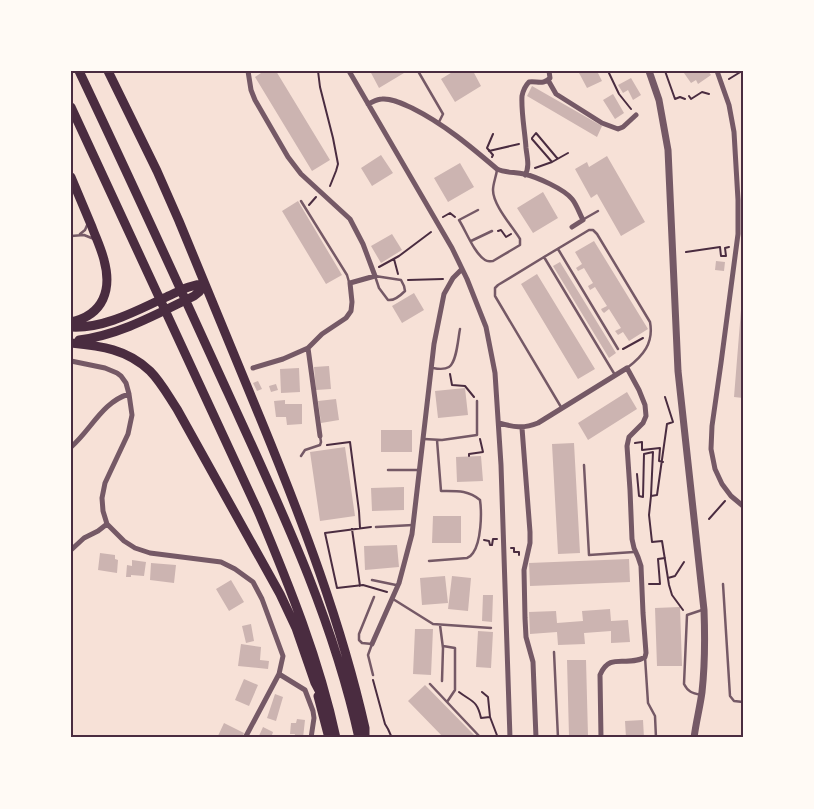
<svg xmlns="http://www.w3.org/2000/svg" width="814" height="809" viewBox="0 0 814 809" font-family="Manrope,sans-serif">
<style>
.building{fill:#ccb4b1}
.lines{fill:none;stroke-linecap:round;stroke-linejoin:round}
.path{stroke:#4a2c40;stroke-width:2}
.service{stroke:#755966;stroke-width:2.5}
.minor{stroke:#755966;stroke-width:5}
.tertiary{stroke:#755966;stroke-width:7}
.trunk{stroke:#4a2c40;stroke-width:9}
.neatline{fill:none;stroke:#4a2c40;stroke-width:2}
</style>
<rect width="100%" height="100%" fill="#f7e1d7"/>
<path class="building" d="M264,71H276L330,160L312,171L255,77Z
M370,71H403L404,73L379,88Z
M454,71H473L481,86L455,102L441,79Z
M578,71H597L602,81L587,88Z
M687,71H708L711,75L698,84L696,80L691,83L684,73Z
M631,78L641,95L633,100L628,90L623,93L618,85Z
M532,86L602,126L597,137L527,96Z
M613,94L624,113L615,119L603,100Z
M381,155L393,173L372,186L361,168Z
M607,156L645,222L621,236L597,194L591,198L575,169L587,162L589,167Z
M460,163L474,187L448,202L434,178Z
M543,192L558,218L533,233L517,208Z
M298,201L342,275L326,284L282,211Z
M392,234L402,250L381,263L371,246Z
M594,241L648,329L629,341L623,332L618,335L615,331L621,328L609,309L604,313L602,311L601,309L607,306L595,287L590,290L588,286L593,283L584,268L578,271L576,268L582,264L575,252Z
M716,261L725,262L724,271L715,270Z
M560,262L616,353L609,358L553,266Z
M537,274L595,369L578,379L521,284Z
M414,293L424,310L402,323L392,306Z
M741,310H743V398L734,397Z
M329,366L331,389L316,390L314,367Z
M299,368L300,392L281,393L280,369Z
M258,381L262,389L257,391L253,383Z
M276,384L278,390L271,392L269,386Z
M465,388L468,415L438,418L435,391Z
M627,392L637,409L588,440L578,423Z
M336,399L339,420L321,423L318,401Z
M285,400V404H302V424L287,425L286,417H276L274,401Z
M381,430H412V452H381Z
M574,443L580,553L558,554L552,444Z
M345,447L355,516L320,521L310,452Z
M481,456L483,481L457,482L456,457Z
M404,487V510L372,511L371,488Z
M433,516H461V543H432Z
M397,545L399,567L365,570L364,546Z
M100,553L115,555V559L118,560L117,573L98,570Z
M629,559L630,582L530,586L529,563Z
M132,560L146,562L144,576L131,575V577H126L127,565L132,566Z
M151,563L176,565L174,583L150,580Z
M445,576L448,603L422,605L420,578Z
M452,576L471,578L468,611L448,609Z
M231,580L244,602L229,611L216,589Z
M483,595H493L492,622L482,621Z
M680,607L682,666H657L655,608Z
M610,609L611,621L628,620L630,642L611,643V631L584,633L585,644L558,645L557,632L530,634L529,612L556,611L557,623L583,621L582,611Z
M251,624L254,641L246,643L242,626Z
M415,629H433L431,675L413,674Z
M478,631L493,632L491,668L476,667Z
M241,644L261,647L260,660L269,661L268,669L238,666Z
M567,660H586L588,736H569Z
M244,679L258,685L249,706L235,700Z
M425,685L477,738H444L408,701Z
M275,694L283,697L276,721L267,718Z
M297,719L305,720L303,738H294L295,734H290L291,723H296Z
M643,720L644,738H626L625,721Z
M224,723L244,733L242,738H217Z
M263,727L273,732L271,738H258Z"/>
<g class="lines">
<path class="path" d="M318,71L320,87L333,138L338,164L336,171L330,186
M608,71L619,94L631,109
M665,71L675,99L680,97L685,99
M729,79L742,71
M689,96L691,99L702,92L709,94
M532,138L536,133L557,158
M532,139L552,162L568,153
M489,151L519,144
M492,157L493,155L487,148L493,134
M535,168L552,162
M309,205L316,197
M443,217L450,213L455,217
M498,231L501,230L506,237L511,234
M686,252L720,247L721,256H726L725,248L729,247
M394,259L398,274
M379,267L399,256L431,232
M408,280L443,279
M623,349L643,338
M450,374L452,385L465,386L474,397
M665,397L673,422
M635,443L642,442V450L660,448L659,461L663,462
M327,445L350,442L359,511L360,528
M469,456V454L483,452L480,439
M637,474L639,496L643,497L644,454L653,452L651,496L657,495L667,424L673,422
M651,496L649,515L652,542L662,541L669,585L672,595L683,610
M709,519L725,501
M371,527L325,533L337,588L363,585L387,592
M352,529L360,586
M484,540L489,541L490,545H492L493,539H497
M511,548H514V552H519V555
M668,578L675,576L684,562
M649,584H660L658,559L665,558
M373,680L385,724L388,729L392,738
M459,692C472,702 477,700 481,718L490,717L498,738
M482,692L488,697L490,717"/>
<path class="service" d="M418,71L443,114L439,122
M301,201L347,275L349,282
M478,210L459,220C466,231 474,253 485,260C488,262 489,261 493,261L520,245V239C512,226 493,205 493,190C493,184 496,177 497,170
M584,219L598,211
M80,234L85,230L88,223
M71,236L84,235L94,239
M471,241L492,231
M558,249L618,349
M544,257L589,230H593L597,234L650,322C654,343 643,356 627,368
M375,276L401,280L404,286L405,291C401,295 394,301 388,300L379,288Z
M433,368C438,369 444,370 449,367C457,362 458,338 460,329
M561,407L495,296V288L498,285L544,257L615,375
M424,439L442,440L477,435V401
M301,456L305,450L320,445L321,442L320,436
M584,465L589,555L634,552
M388,470H419
M376,527L413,525
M429,561L467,558C470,557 471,556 473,553C481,542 482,514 480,500C468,490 457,491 441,491L437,440
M372,580L396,585
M723,584L730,696L734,701L743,702
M393,599L433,624L491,628
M440,625L443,648L442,681
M443,646L455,648V690L447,702
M554,652L558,738
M645,657L648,703L655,716L656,738
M373,675L368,655L372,644L362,643L359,640V634L374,597
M430,684L481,738
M701,695C692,693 688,692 684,684L687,615L702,610"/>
<path class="minor" d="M248,71L251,90L255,100L288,157L301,174L350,219L363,244L375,276L350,283L352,302L351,311L346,318L322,334L308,348L283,359L253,368
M349,71L452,248L467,279L486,327L495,373L501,465L510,738
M717,71L729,105L734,132L738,200V234L721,363L712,426L711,449L715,469L722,484L731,496L743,506
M548,80L556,94L602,123L618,129L623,127L636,115
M368,104C373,102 377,99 382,99C392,98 403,104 412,108C444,124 470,146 497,169C505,173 515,172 524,174C537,177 564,189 572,199C577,205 579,213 583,220L572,227
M525,175C530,167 527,157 526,148C525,132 521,112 522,96C523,91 525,86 529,82C537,81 544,85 550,78L549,71
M308,348L320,436
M71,361L105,368L117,373L121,376L126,383L129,394L132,415L128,434L105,483L102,498L103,511L107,524L124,541L135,548L150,553L221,562L235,569L253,582L262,599L283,656L279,674L305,690L313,711L314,718L311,738
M499,423C514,427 523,429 538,423L627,368L639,390L645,405L646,416L643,423L629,437L627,446L630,490L632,539L634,548L638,557L641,566L643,613L646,653L645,657C627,668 610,651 600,675L601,738
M522,428L530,532V543L524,570L525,618L526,637L533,662L536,738
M71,447C91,430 102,402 129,394
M71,550L84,538L98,531L107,524
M372,644L399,583L412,534L434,344L444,294L453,278L462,269
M245,738L279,674"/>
<path class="tertiary" d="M649,71L659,100L668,150L678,371L704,610C705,637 705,665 702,692C700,707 696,722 694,738"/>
<path class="trunk" d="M79,71C130,178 179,286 228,393C280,507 332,615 359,738
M108,71L157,171L179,221C206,287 234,354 261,420C302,520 341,622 365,728V738
M71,107L258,511C289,585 319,659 336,738
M71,177C78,194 85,210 92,227C96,238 101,248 104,260C112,289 104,315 71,322
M71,327C103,329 136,311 164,298C178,292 190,284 205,284
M79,340C120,335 157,314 194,296L199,292L205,284
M71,343C101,346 127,349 150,371C161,382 169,397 177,409L280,594L296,628L315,683L324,700
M318,696L329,738"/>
</g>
<rect width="814" height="809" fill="none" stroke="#fffaf5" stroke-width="145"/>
<rect x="72" y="72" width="670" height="664" class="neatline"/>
</svg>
